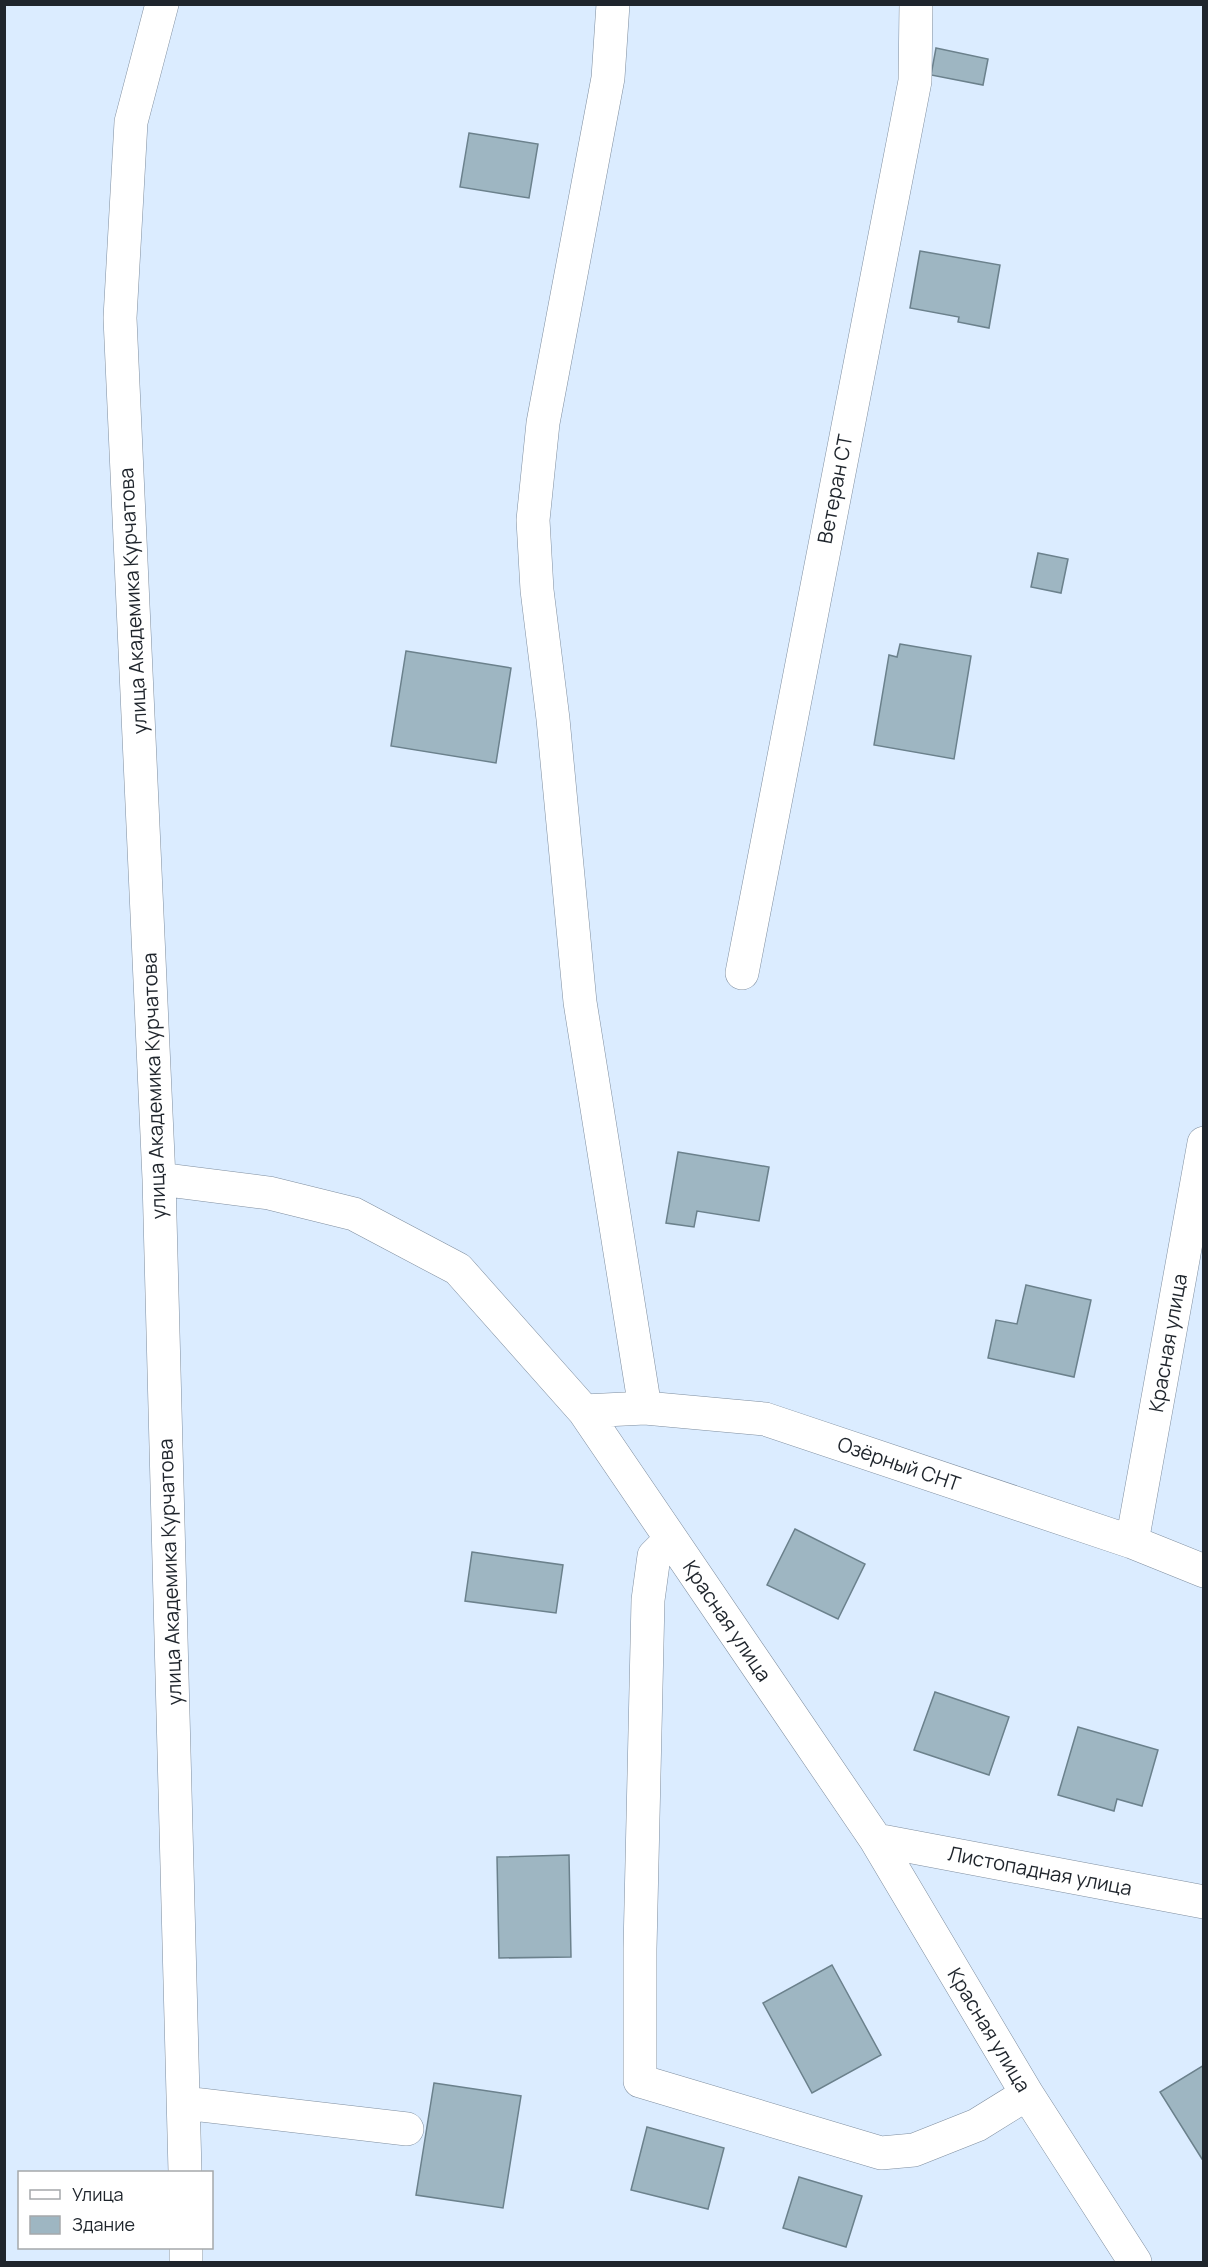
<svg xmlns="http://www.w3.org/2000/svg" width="1208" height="2267" viewBox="0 0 1208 2267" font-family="Manrope,sans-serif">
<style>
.building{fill:#9eb6c2;stroke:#6b818c;stroke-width:1.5}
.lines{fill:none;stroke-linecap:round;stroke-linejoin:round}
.minor-casing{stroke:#7f8e9f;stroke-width:34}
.minor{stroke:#fff;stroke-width:33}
.labels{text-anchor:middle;stroke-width:4.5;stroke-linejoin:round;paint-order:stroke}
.street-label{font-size:20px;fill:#1f252c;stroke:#fff}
</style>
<rect width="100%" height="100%" fill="#dbecff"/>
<path class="building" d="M936,48L988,59L983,85L931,75Z
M469,133L538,144L529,198L460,187Z
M920,251L1000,265L989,328L958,322L959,317L910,308Z
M1038,553L1068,559L1061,593L1031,587Z
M900,644L971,656L954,759L874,745L889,655L897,657Z
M406,651L511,668L496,763L391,746Z
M678,1152L769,1167L759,1221L697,1211L694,1227L666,1223Z
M1026,1285L1091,1300L1074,1377L988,1358L996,1320L1017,1324Z
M795,1529L865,1564L838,1619L767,1585Z
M472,1552L563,1565L556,1613L465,1601Z
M935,1692L1009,1717L989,1775L914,1750Z
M1078,1727L1158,1750L1142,1806L1117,1799L1114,1811L1058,1795Z
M569,1855L571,1957L499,1958L497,1857Z
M832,1965L881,2055L812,2093L763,2003Z
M1204,2065V2158L1202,2159L1160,2092Z
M434,2083L521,2096L503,2208L416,2195Z
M647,2127L724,2148L708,2209L631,2190Z
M799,2177L862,2196L846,2247L783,2228Z"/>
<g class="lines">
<g class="minor-casing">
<path id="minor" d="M162,4L131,122L120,318L159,1179L185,2172
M613,4L608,78L543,423L533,520L537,590L553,719L580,1002L645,1408
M742,973L915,81L916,4
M159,1179L269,1193L354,1214L458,1269L584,1411L876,1840L1027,2094L1135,2262
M584,1411L645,1408L765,1419L1132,1542L1204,1571
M671,1539L654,1556L648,1600L640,1949V2081L881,2153L914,2150L977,2125L1027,2094
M1132,1542L1204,1143
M876,1840L1204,1902
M184,2103L407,2129
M186,2248V2262"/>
</g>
<use href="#minor" class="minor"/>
</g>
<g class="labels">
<g class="street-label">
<text transform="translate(835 489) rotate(-79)" y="7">Ветеран СТ</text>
<text transform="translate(133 601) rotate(-93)" y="7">улица Академика Курчатова</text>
<text transform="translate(154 1086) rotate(-92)" y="7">улица Академика Курчатова</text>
<text transform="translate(1168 1343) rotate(-80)" y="7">Красная улица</text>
<text transform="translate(899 1464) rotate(19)" y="7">Озёрный СНТ</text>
<text transform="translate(170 1572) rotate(-92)" y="7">улица Академика Курчатова</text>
<text transform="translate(727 1621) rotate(56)" y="7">Красная улица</text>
<text transform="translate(1040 1871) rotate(11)" y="7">Листопадная улица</text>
<text transform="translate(989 2030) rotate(59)" y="7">Красная улица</text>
</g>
</g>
<rect width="1208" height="2267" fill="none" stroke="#1f252c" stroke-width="12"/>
<rect x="18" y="2171" width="195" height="78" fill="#ffffff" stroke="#a5a8ab" stroke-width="1.5"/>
<rect x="30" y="2190" width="30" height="9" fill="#ffffff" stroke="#a5a8ab" stroke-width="1.5"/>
<text x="72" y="2201" font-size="18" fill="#1f252c">Улица</text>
<rect x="30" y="2216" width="30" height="18" fill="#9eb6c2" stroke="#a5a8ab" stroke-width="1.5"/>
<text x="72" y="2231" font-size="18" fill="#1f252c">Здание</text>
</svg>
